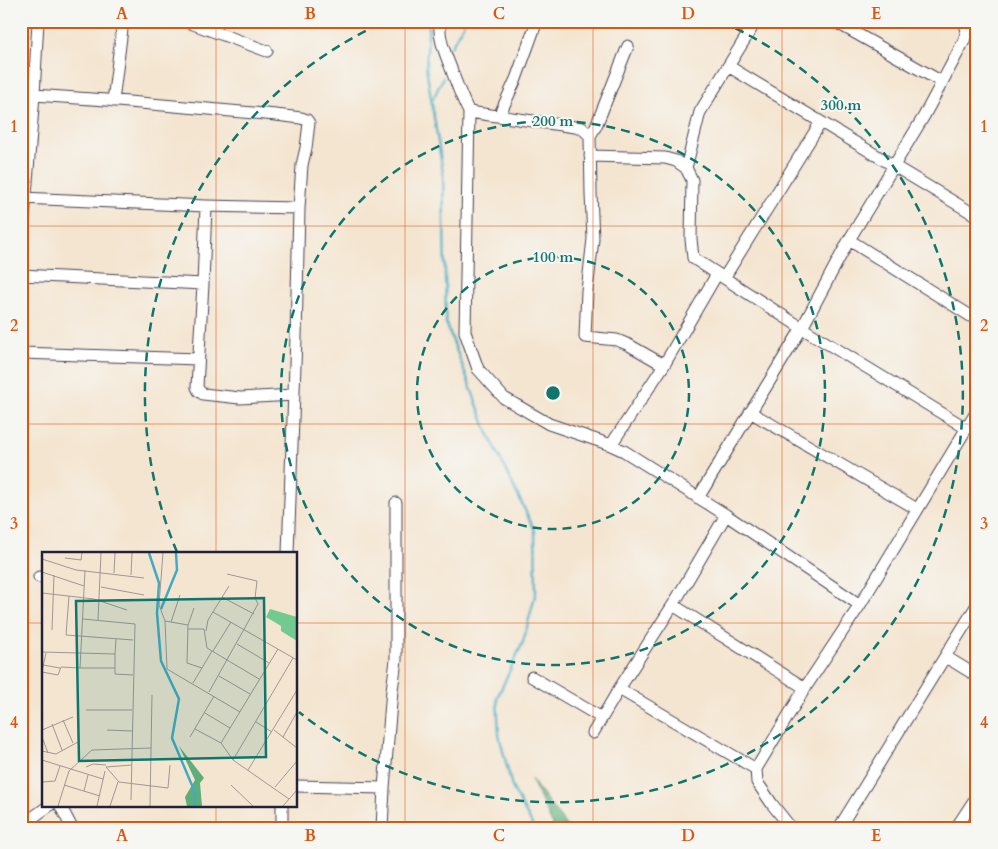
<svg xmlns="http://www.w3.org/2000/svg" width="998" height="849" viewBox="0 0 998 849" font-family="Cardo,serif">
<style>
.forest{fill:#5dae7a;stroke:#40685a}
.lines{fill:none;stroke-linecap:round;stroke-linejoin:round}
.stream{stroke:#43aac3;stroke-width:2.5}
.minor-casing{stroke:#423f51;stroke-width:13}
.minor{stroke:#fff;stroke-width:11}
.grid{fill:none;stroke:#de560e;stroke-width:1;stroke-opacity:0.55}
.ring{fill:none;stroke:#0f766e;stroke-width:2.5;stroke-dasharray:9 6}
.inset-river{fill:none;stroke:#43aac3;stroke-width:2.5}
.inset-road{fill:none;stroke:#a09794;stroke-width:1}
.view{fill:#0f766e;fill-opacity:0.15;stroke:#0f766e;stroke-width:2.5}
.inset-edge{fill:none;stroke:#22223b;stroke-width:2.5}
.centre{fill:#0f766e;stroke:#f6f6f2;stroke-width:2.5}
.ring-label{font-size:15px;text-anchor:middle;font-weight:bold;fill:#0f766e;stroke:#f6f6f2;stroke-width:4;stroke-linejoin:round;paint-order:stroke}
.neatline{fill:none;stroke:#de560e;stroke-width:2}
.grid-label{font-size:16px;text-anchor:middle;font-weight:bold;fill:#de560e}
</style>
<rect width="100%" height="100%" fill="#f6f6f2"/>
<filter id="ink" filterUnits="userSpaceOnUse"><feTurbulence type="fractalNoise" baseFrequency=".02" numOctaves="2"/><feDisplacementMap in="SourceGraphic" scale="10" xChannelSelector="R" yChannelSelector="G"/><feConvolveMatrix kernelMatrix="1 2 1 2 8 2 1 2 1" color-interpolation-filters="sRGB"/></filter>
<filter id="wash" filterUnits="userSpaceOnUse"><feTurbulence type="fractalNoise" baseFrequency=".0096" numOctaves="4" result="noise"/><feDisplacementMap in="SourceGraphic" scale="20" xChannelSelector="R" yChannelSelector="G"/><feGaussianBlur stdDeviation="1.12" result="paint"/><feColorMatrix in="noise" values="0 0 0 0 0 0 0 0 0 0 0 0 0 0 0 0 0 1.4 0 .05"/><feComposite in="paint" operator="in"/></filter>
<g filter="url(#wash)">
<rect width="100%" height="100%" fill="#f4e5d0"/>
<path class="forest" d="M531,779L568,828H554Z"/>
<g class="lines">
<path class="stream" d="M429,21L426,67L443,173L446,323L488,433L535,531L536,592L523,642L497,698L499,735L512,787L534,828
M451,47L465,21
M433,99L443,78"/>
</g>
</g>
<g filter="url(#ink)">
<g class="lines">
<g class="minor-casing">
<path id="minor" d="M185,21L267,51
M440,21C438,39 446,55 452,71C457,85 462,99 469,112L465,332L478,369L504,398L549,424L611,445L624,451L726,515L860,605
M834,21L942,82
M728,66L977,216
M34,95L106,100L276,115L301,118L307,120L309,123L306,148L302,165L299,208L296,338L288,553
M113,101L123,21
M469,112L582,128L590,136L591,194L593,239L587,291L585,337L617,340L629,345L664,365
M499,116L516,79L537,21
M590,136L596,126L628,46
M590,156L665,158L676,161L686,168L692,180L691,239L693,258L802,328L966,428
M686,168L700,112L756,21
M21,198L206,206L299,208
M849,240L977,320
M21,256L34,95L38,21
M21,275L203,284L197,387L199,391L203,394L240,398L294,395
M724,278L821,122
M203,284L206,206
M21,353L198,359
M750,412L917,509
M611,445L664,365L717,274
M698,498L802,328L849,240L924,116L964,41L967,29L963,21
M39,577H44
M673,605L805,688
M946,657L977,676
M532,677L602,718
M619,689L756,769
M593,733L619,689L673,605L726,515
M296,786L384,788
M60,805L72,828
M21,826L50,805
M282,828V805
M382,828L384,788L392,690L396,660V503
M791,828L772,804L757,782L756,769L805,688L860,605L977,411
M839,828L977,605
M956,828L977,796"/>
</g>
<use href="#minor" class="minor"/>
</g>
</g>
<path class="grid" d="M216,21V553M405,21V828M593,21V828M782,21V828M21,226H977M21,424H977M21,623H44M296,623H977M216,805V828"/>
<g class="ring">
<circle cx="553" cy="393" r="136"/>
<circle cx="553" cy="393" r="272"/>
<path d="M177 552A408 408 0 0 1 384 22M722 22A408 408 0 1 1 299 712"/>
</g>
<g transform="translate(42 552)">
<rect width="255" height="255" fill="#f4e5d0"/>
<path d="M228,57L255,65V89L239,79V74L224,65Z" fill="#72ca90"/>
<path d="M137,194L162,226L158,231L160,254H145L143,245L153,228Z" fill="#5dae7a"/>
<path class="inset-river" d="M107,1L117,31L115,61L119,109L137,147L130,186L152,238L153,254M119,57L135,18L134,1"/>
<path class="inset-road" d="M121,1L117,53L123,69L125,117L198,160M23,6L39,8L40,1M0,7L34,18L102,26M43,18L38,116H73M0,20L42,34M72,21L73,1M89,23L90,1M59,35L102,43M0,41L52,47L85,58M27,44L24,83L91,88M180,45L212,62M171,60L255,108M41,67L93,72L89,248M56,68L59,1M123,69L146,73L145,111L160,116M129,70L138,43M146,73L152,56M146,77H162L165,96L217,127M10,78L12,23M164,79L166,68L187,34M195,92L227,111M171,99L189,70M0,100L73,102V122L91,123M73,102L74,87M1,113L18,116M0,119L4,101M0,120L16,123L19,115L38,116M177,124L208,142M151,131L170,99M167,140L216,52L213,46L215,29L185,22M44,158H90M163,161L188,176M21,168L31,191M214,170L230,180M10,172L20,198M153,177L179,191L191,208L247,247M0,178L31,165M65,178L90,179M232,178L255,196M0,185L6,201M148,185L172,144M241,185L255,160M179,191L236,97M0,199L14,202L36,190M0,208L61,227M191,208L251,106M90,213L64,215L77,230L126,236L128,213M44,215L51,212L64,213M206,218L255,138M0,230L13,229L18,214M22,233L58,244M189,233L211,254M233,235L255,209M42,239L46,223M16,254L27,219L50,198L109,196M55,254L63,219M68,254L76,230M108,254L110,143M241,254L255,238"/>
<path class="view" d="M222,46L224,205L37,209L34,49Z"/>
<rect width="255" height="255" class="inset-edge"/>
</g>
<circle cx="553" cy="393" r="8" class="centre"/>
<g class="ring-label">
<text x="841" y="110">300 m</text>
<text x="553" y="126">200 m</text>
<text x="553" y="262">100 m</text>
</g>
<rect width="998" height="849" fill="none" stroke="#f6f6f2" stroke-width="55"/>
<rect x="28" y="28" width="942" height="794" class="neatline"/>
<g class="grid-label">
<text x="122" y="19">A</text>
<text x="310" y="19">B</text>
<text x="499" y="19">C</text>
<text x="688" y="19">D</text>
<text x="876" y="19">E</text>
<text x="14" y="132">1</text>
<text x="984" y="132">1</text>
<text x="14" y="331">2</text>
<text x="984" y="331">2</text>
<text x="14" y="529">3</text>
<text x="984" y="529">3</text>
<text x="14" y="728">4</text>
<text x="984" y="728">4</text>
<text x="122" y="841">A</text>
<text x="310" y="841">B</text>
<text x="499" y="841">C</text>
<text x="688" y="841">D</text>
<text x="876" y="841">E</text>
</g>
</svg>
